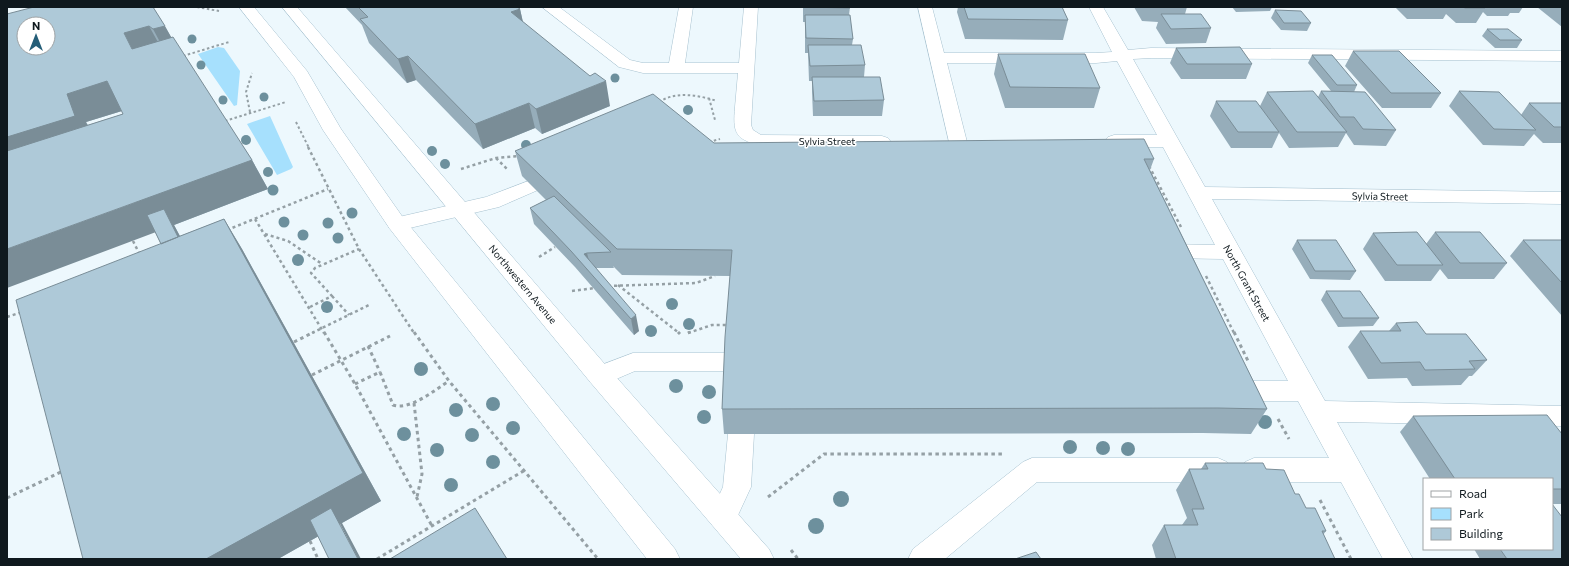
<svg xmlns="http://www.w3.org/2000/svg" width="1569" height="566" viewBox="0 0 1569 566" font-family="Commissioner,sans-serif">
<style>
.green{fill:#a6e0fd}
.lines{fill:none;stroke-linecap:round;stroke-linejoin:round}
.minor-casing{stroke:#a7c2d0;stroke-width:1}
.major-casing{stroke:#a7c2d0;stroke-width:1}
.path-far2{stroke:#95a0a5;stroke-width:2;stroke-dasharray:2.5 2.5;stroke-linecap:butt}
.path-far1{stroke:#95a0a5;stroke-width:2.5;stroke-dasharray:3 3;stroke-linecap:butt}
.path{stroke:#95a0a5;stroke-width:3;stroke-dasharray:3.5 3.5;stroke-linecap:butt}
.minor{fill:#fff;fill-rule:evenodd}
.major{fill:#fff;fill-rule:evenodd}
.tree{fill:#6d909d}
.wall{fill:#96adba;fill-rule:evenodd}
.shaded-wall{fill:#7a8d97}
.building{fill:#aec9d8;stroke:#7a8d97;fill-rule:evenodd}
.labels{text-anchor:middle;stroke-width:3;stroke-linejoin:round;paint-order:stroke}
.street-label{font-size:10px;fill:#0f191e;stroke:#fff}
</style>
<rect width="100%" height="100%" fill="#edf8fd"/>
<path class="green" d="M218,47L224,48L240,71L237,105L234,106L198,54Z
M270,116L293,167L291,169L277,175L247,124Z"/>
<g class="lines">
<g class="minor-casing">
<path id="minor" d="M542,7H559L630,60L643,63H669L679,7H693L685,63H739L744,7H758L751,125L753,130L761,135L882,136L888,138L891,142L888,146L882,148L759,145C734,139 733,131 735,107C736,96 737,84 738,73H643L619,67Z
M918,7H932L944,53H1096L1112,52L1089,7H1103L1128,50L1151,48L1562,51V61L1151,58L1133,59L1205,187L1562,192V204L1212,199L1325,401L1562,406V426L1337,422L1413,559H1383L1341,482H1254L1245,478L1241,470L1245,462L1254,458H1329L1298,401H1231L1222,398L1219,391L1222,384L1231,381H1288L1223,259L1166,258L1159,256L1155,251L1159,246L1166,244L1215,245L1163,147H1114L1108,145L1105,141L1108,137L1114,135H1157L1117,61L1096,63H947L967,142L964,146L958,148L952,146L949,142Z
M531,180L538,182L541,186L538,190L499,207L397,231L390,229L387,224L390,219L486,197Z
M633,353H727L735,355L739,362L735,369L727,371H635L600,386L591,383L588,376L591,369Z
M741,423L750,426L754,434L751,487L733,526L723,530L713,526L709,517L723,487L728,434L732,426Z
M1032,458H1218L1227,462L1231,470L1227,478L1218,482H1037L945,559H908L913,549L1023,462Z"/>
</g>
<g class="major-casing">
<path id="major" d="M239,7H254L307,71L341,129L404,219L675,549L680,559H647L390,229L323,130L294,77Z
M282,7H297L609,369L769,549L774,559H741L591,383Z"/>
</g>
<path class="path-far2" d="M197,7L219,11
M183,56L229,42
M709,98L715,120
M659,102C676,91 698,95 717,101
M250,112L246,92L252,73
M225,121L286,102
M296,122L309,148
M709,142L720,139"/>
<path class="path-far1" d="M308,147L359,249L414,333
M496,158L508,170
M1149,166L1181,227
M461,169L496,158L518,156
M255,219L324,333
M227,230L328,189
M265,234L288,241L322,264
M133,241L140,255
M539,257L555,247
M1206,276L1234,333
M618,285L679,333
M608,286L696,283L715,276
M572,291L595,288
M332,296L349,315
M310,307L332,296L311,273L315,268L359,249
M7,317L22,312
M312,333L369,305
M688,333L712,325H728"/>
<path class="path" d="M324,332L355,384L432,526
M414,332L449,381L598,559
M678,332L680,334
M1234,332L1249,363
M688,333L690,332
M294,342L314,332
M368,346L380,372
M312,375L390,336
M355,384L380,372L393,405C409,411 435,390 449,381
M414,403L422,474L417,497
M1278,419L1289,439
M768,497L824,454H1002
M7,498L63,471
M1320,500L1351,559
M310,541L318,559
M791,550L798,559
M377,559L525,470"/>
<use href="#minor" class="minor"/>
<use href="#major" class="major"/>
</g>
<g class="tree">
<circle cx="192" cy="39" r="4.5"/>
<circle cx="201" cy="65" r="4.5"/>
<circle cx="615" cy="78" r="4.5"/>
<circle cx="264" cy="97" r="4.5"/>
<circle cx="223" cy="100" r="4.5"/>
<circle cx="688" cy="110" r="5"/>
<circle cx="246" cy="140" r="5"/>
<circle cx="526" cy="145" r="5"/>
<circle cx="432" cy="151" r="5"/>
<circle cx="445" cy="164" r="5"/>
<circle cx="268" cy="172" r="5"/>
<circle cx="273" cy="190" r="5.5"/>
<circle cx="352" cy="213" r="5.5"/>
<circle cx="284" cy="222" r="5.5"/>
<circle cx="328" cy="223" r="5.5"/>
<circle cx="303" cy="235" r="5.5"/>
<circle cx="338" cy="238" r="5.5"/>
<circle cx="298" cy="260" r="6"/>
<circle cx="672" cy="304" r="6"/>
<circle cx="327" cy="307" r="6"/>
<circle cx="689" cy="324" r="6"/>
<circle cx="651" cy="331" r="6"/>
<circle cx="421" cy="369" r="7"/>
<circle cx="676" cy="386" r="7"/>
<circle cx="709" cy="392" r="7"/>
<circle cx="493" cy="404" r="7"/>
<circle cx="456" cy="410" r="7"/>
<circle cx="704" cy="417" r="7"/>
<circle cx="1265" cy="422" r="7"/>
<circle cx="513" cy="428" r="7"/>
<circle cx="404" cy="434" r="7"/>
<circle cx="472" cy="435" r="7"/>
<circle cx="1070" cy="447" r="7"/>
<circle cx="1103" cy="448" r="7"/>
<circle cx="1128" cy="449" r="7"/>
<circle cx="437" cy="450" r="7"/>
<circle cx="493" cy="462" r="7"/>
<circle cx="451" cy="485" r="7"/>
<circle cx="841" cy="499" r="8"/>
<circle cx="816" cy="526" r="8"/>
</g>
<path class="wall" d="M153,7L171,37L252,160L268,189L174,225L180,236L224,219L242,249L381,501L278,559H83L161,244L155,232L7,14ZM122,111L123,114L88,125L86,122Z
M345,7H517L520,9L523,22L610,106L542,134L535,128L483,149L416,80L407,83L369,43L362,25Z
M803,7H850L849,15L853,39L852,45L865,65L864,77L884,100L882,116H813L812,92V81H809L808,53H805V22H803Z
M958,7H1062L1068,20L1063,40L965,39L957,12Z
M1134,7H1187L1185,14L1211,28L1206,43L1166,44L1156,28L1158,22L1142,21Z
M1232,7H1272L1270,11L1236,12Z
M1395,7H1523L1519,13H1510L1508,16H1487L1483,12L1476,23H1456L1446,14L1443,19H1407Z
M1537,7H1562V27Z
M1275,10L1311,23L1307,31L1281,30L1271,18Z
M1487,29L1522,40L1517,48H1495L1482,36Z
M1176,48L1252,64L1246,79H1181L1170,63Z
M1353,51L1441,93L1431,108H1382L1345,66Z
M998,54L1100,88L1094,108H1005L994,74Z
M1312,55L1357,85L1354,92L1396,130L1386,146L1354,145L1346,133L1338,147L1289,148L1279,133L1272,148H1231L1210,116L1216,101L1260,106L1267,92L1318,97L1321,91H1331L1308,63Z
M1459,91L1521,115L1529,103H1562V143H1543L1534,134L1524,146L1483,145L1449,106Z
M714,143L1154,159L1150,170L1267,409L1251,434L1203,433L724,434L722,409L730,276L622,275L613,266L614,268H596L639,331L634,335L575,267L534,224L530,208L546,200L522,176L515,151Z
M1435,232L1507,263L1494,279H1448L1440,269L1431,281H1385L1363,249L1373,233L1426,244Z
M1297,240L1356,271L1350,280L1310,279L1292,249Z
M1523,240H1562V316L1510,256Z
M1326,291L1379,318L1373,326L1338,327L1321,300Z
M1396,323L1426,334L1487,360L1472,376H1469L1461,385L1412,386L1407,378L1368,379L1348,347L1360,331H1389Z
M1413,416L1562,434V504H1552L1562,559H1480L1474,549H1552V479H1430L1400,432Z
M1205,463L1266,469L1295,494L1306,508L1326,531L1323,535L1335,559H1156L1152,545L1164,525H1182L1187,518L1176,490L1189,469H1201Z"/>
<path class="shaded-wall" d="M520,9L525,32L511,12Z
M149,26L164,53L132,49L124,33Z
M165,26L180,53L168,57L153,29Z
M408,56L416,80L407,83L398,59Z
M107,81L125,110L86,122L95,144L7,161V134L67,94Z
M606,81L610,106L542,134L536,109Z
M529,103L535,128L483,149L475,124Z
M252,160L268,189L174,225L196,267L185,251L172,226L7,288V249Z
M224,219L242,249L381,501L342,523L361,559H358L340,524L278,559H206Z
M587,253L591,269L587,270L584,254Z
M636,315L639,331L634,335L631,319Z"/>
<path class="building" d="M34,7H153L165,26L153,29L149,26L124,33L132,49L173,37L252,160L7,249V151L123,114L107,81L67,94L75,116L7,137V14ZM24,24H48V48H24Z
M358,7H517L520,9L511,12L590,76L595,73L606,81L536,109L529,103L475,124L408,56L398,59L360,19L368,17Z
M803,7H850V8Z
M964,7H1062L1068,20L968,19Z
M1463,7H1484L1485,8H1465Z
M1275,10L1301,11L1311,23H1284Z
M1161,14H1201L1211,28L1171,29Z
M805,15H850L853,39L806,38Z
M1487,29H1508L1522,40H1500Z
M808,45H861L865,65L810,66Z
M1240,47L1252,64H1187L1176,48Z
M1353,51H1399L1441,93H1391Z
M998,54H1085L1100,88L1010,87Z
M1312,55H1332L1357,85H1337Z
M812,77H880L884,100L814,101Z
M1313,91L1347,132H1297L1267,92Z
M1321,91L1365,92L1396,130L1363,129L1354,117H1340Z
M1459,91L1499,92L1536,130L1494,129Z
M653,94L714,143L1144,139L1154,159H1144L1267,409L1218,408L722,409L725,337L732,250L617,249L515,151Z
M1216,101H1256L1279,132H1238Z
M1529,103H1562V127H1554Z
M554,196L611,252L587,253L584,254L636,315L631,319L571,251L530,208Z
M164,209L178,237L161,244L147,215Z
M224,219L363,473L206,559H83L16,300Z
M1417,232L1443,265H1397L1373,233Z
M1435,232H1480L1507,263H1460Z
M1297,240H1336L1356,271H1315Z
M1523,240H1562V283Z
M1326,291H1360L1379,318H1343Z
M1417,322L1426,334H1466L1487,360L1469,361L1475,369L1425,370L1420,362L1381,363L1360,331H1401L1396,323Z
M1547,415L1562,434V489H1552V479H1455L1413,416Z
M1205,463H1263L1266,469L1284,470L1295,494H1299L1306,508H1315L1326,531H1322L1335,559H1176L1164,525H1198L1192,509H1204L1189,469H1208Z
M1552,504L1562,517V559H1507L1500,549H1552Z
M331,508L358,559H329L310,520Z
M475,508L507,559H390Z
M1036,552L1041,559H1015Z"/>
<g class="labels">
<g class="street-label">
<text x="827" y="145">Sylvia Street</text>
<text transform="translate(1380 196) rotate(1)" y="4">Sylvia Street</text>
<text transform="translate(1247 283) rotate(61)" y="4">North Grant Street</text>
<text transform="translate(523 284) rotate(50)" y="4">Northwestern Avenue</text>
</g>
</g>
<rect width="1569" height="566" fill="none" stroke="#0f191e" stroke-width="16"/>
<rect x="1423" y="478" width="130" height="72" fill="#ffffff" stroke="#9fa3a5"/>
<rect x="1431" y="491" width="20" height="6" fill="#ffffff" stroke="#9fa3a5"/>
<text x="1459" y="498" font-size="12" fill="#0f191e">Road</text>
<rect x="1431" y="508" width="20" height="12" fill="#a6e0fd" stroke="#9fa3a5"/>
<text x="1459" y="518" font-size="12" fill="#0f191e">Park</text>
<rect x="1431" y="528" width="20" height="12" fill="#aec9d8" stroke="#9fa3a5"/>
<text x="1459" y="538" font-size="12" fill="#0f191e">Building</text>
<g transform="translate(36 36)"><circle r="19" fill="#ffffff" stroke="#9fa3a5"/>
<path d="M0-3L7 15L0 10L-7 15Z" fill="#255e78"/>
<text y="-6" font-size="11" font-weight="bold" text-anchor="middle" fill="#0f191e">N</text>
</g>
</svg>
